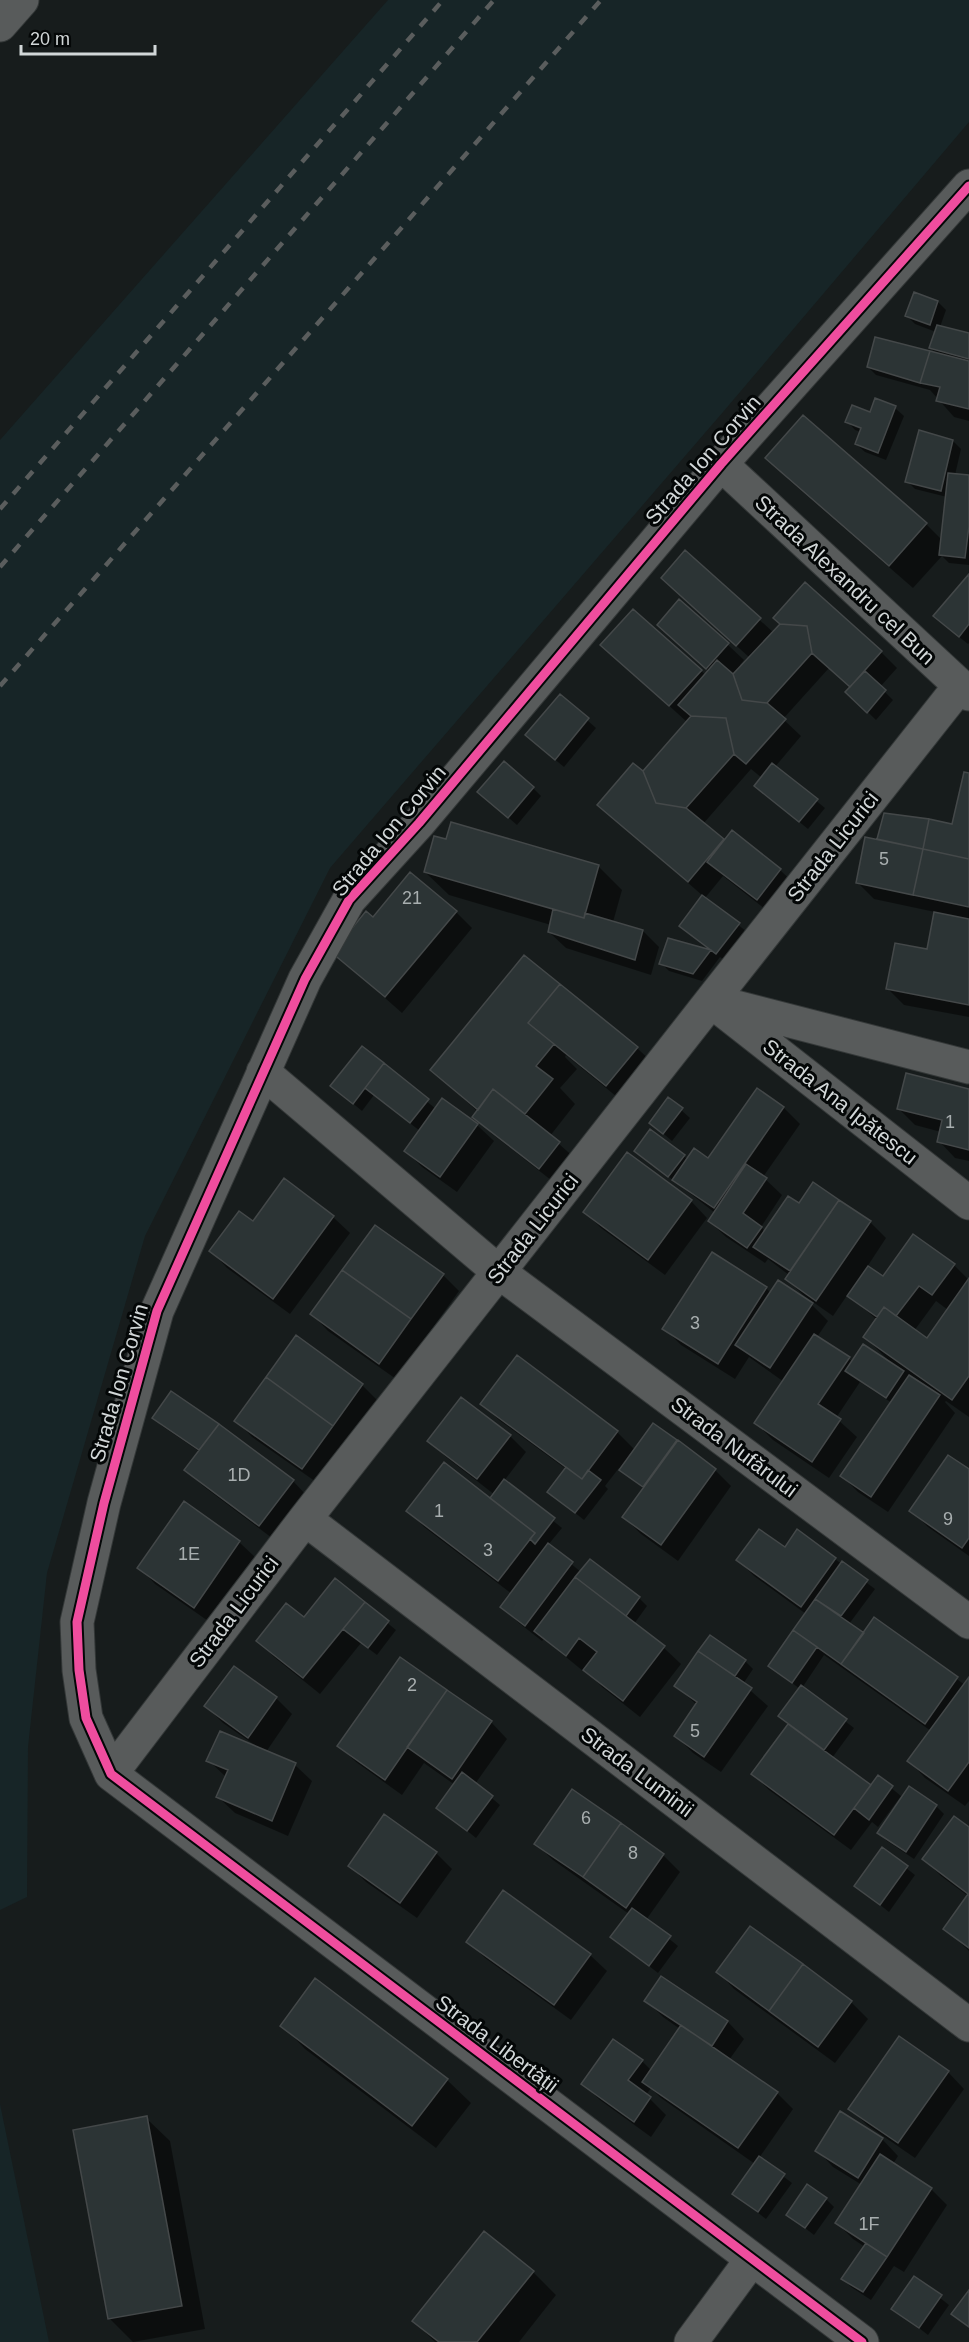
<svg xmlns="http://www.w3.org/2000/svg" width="969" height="2342" viewBox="0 0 969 2342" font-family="Arial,sans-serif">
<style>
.built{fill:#172527}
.shadow{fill:#0007;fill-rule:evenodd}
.building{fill:#2c3435;stroke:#444849;stroke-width:1.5}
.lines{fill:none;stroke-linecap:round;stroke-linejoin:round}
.street-casing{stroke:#343838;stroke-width:35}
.street{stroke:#585b5b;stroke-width:33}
.rail{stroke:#5a5d5d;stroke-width:4.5;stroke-dasharray:10 10;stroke-linecap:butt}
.cycleway-casing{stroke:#040707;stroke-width:13}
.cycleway{stroke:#ef4d9e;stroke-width:9}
.labels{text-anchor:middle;stroke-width:6;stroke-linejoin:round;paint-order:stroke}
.number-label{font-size:18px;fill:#a8aeaf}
.street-label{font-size:21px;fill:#d2d7d8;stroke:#040707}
</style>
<rect width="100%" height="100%" fill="#171c1c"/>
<path class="built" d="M388,0H969V122L723,412L330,868L145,1236L47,1573L28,1747L27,1897L0,1910V440Z
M0,2104L49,2342H0Z"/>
<path class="shadow" d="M938,302L946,310L940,327L969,335V421L954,417L930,390L876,375L868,367L938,355L931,348L936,332L915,324L907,316Z
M895,408L904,416L886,460L865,452L856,444L861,432L855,430L847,421ZM855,424L868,432L855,427Z
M953,441L961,449L955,475L969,476V565L949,563L942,556L913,588L790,481L767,458L926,524L942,540L947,497L915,489L907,481Z
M685,552L774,633L881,652L897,668L880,687L893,700L876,720L847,692L851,687L829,668L783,719L801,736L775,767L825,808L808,829L765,794L762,778L751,769L703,824L724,841L780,870L797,886L774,916L723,876L705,898L747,932L725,961L720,957L702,981L669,971L661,963L669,940L712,952L681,926L703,896L599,805L643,773L687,722L602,645L701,671L706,675L709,671L659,625L727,644L744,660L740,665L742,667L750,658L679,594Z
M969,576V643L968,644L943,624Z
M560,696L596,728L564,767L535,743Z
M969,775V1017L904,1005L887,988L928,951L935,912L874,899L857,882L878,841L885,815L953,825Z
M533,788L541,796L517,825L488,800Z
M598,866L622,890L613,922L643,931L659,947L651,975L566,948L549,932L551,925L449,895L425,872Z
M456,912L472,928L402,1013L334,953L373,919Z
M524,957L637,1048L654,1064L623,1102L566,1055L565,1057L577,1069L560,1088L575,1104L550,1136L576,1159L556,1184L491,1133L474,1116L478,1112L432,1070Z
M362,1048L436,1109L477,1125L494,1141L457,1192L422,1167L406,1151L420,1131L374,1095L362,1111L332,1086Z
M757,1090L784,1108L800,1124L763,1177L782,1195L761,1227L765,1231L799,1205L814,1184L870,1222L886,1238L867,1267L883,1278L954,1265L969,1280V1417L946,1401L945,1402L955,1413L888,1512L858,1492L842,1476L892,1403L860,1382L836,1418L857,1437L829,1478L773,1440L756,1423L784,1382L749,1357L735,1379L681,1345L664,1328L766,1288L771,1293L811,1304L828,1321L817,1337L853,1362H890L865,1337L877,1320L848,1294L833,1316L803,1295L787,1279L789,1275L768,1259L765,1263L726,1237L709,1221L715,1213L636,1151L684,1156L688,1160H709ZM936,1301L948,1310L927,1340L914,1331Z
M969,1091V1161L955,1158L939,1141L941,1132L915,1125L899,1109Z
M669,1099L690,1118L672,1141L651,1123Z
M691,1201L707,1218L665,1275L601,1228L585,1212Z
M333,1217L350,1233L290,1314L227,1268L211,1251L253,1223Z
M443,1275L459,1291L396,1379L328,1331L312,1314Z
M296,1337L362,1385L379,1402L319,1484L252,1437L236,1420Z
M482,1404L617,1432L635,1450L676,1441L715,1470L731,1486L678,1561L641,1534L624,1517L645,1489L619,1468L605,1486L608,1489L584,1520L549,1492L566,1469L499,1420Z
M154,1418L218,1425L293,1481L309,1498L276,1541L203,1486L186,1470L200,1452L162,1426Z
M510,1436L526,1452L504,1481L562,1528L548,1545L581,1572L639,1598L647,1606L634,1624L664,1648L681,1664L640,1717L602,1687L585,1669L583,1671L544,1639L542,1641L519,1623L502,1607L512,1594L424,1527L408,1510L491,1500L495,1495L446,1457L429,1441Z
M969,1471V1556L928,1527L911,1510Z
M239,1542L256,1558L211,1623L155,1584L139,1567Z
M785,1550L835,1559L875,1589L849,1624L864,1635L874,1619L965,1685L969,1679V1801L965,1806L925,1778L909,1761L931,1731L824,1655L802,1688L854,1728L832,1758L871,1787L878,1777L901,1796L878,1827L872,1822L851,1850L769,1790L753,1774L789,1725L780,1716L800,1689L770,1666L806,1614L754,1576L738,1560Z
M335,1580L396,1630L377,1655L361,1643L320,1694L274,1657L258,1640L304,1619Z
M710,1637L745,1661L753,1669L743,1684L768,1706L721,1772L693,1753L676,1736L697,1705L676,1686Z
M276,1698L292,1714L266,1752L295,1765L312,1781L288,1836L235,1813L218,1797L226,1777L208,1760L256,1746L223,1723L206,1706Z
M491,1722L507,1739L475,1784L500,1805L476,1838L438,1807L455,1785L424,1763L402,1795L356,1762L339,1746Z
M573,1791L663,1855L680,1872L646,1920L678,1946L658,1973L612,1937L629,1914L553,1860L536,1844Z
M936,1806L944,1814L914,1859L887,1841L879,1833Z
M969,1828V1951L945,1928L968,1896L941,1876L924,1859Z
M882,1849L915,1875L889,1912L856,1886Z
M436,1853L452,1869L417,1918L366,1882L350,1866Z
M504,1892L590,1955L607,1971L571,2020L485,1958L468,1941Z
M751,1928L851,2002L868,2019L835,2063L734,1989L718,1972Z
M662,1978L728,2022L744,2039L729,2060L777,2093L793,2109L759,2158L792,2183L766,2219L734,2194L755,2164L661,2098L651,2088L646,2095L666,2115L651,2137L600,2100L583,2084L642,2061L652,2071L680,2029L663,2017L646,2000Z
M316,1980L447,2080L471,2103L436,2148L305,2049L282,2025Z
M948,2072L964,2089L915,2158L867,2125L850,2108Z
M146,2118L170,2141L205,2329L133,2342L109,2318Z
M882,2139L898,2156L893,2164L931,2189L947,2205L904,2272L894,2266L871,2300L851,2287L843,2279L865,2247L853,2239L837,2223L862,2185L833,2167L817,2150Z
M826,2199L834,2207L814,2235L788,2215Z
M533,2272L556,2295L519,2342H435L414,2321Z
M915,2278L949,2305L928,2335L893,2308Z"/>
<path class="building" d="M914,292L938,301L930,325L905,316Z
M937,325L969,333V359L929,348Z
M875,337L930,351L920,383L867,367Z
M930,351L969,361V409L936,401L940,387L920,383Z
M875,398L896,406L878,453L855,444L861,428L845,422L852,405L870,412Z
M803,415L927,523L889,566L765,458Z
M919,430L953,440L941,491L905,482Z
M948,473L969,475V526L965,558L939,555Z
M685,550L761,618L736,646L661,578Z
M969,574V624L959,637L933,616Z
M805,582L882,651L850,687L812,653L807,626L780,624L773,618Z
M679,599L729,643L706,669L657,625Z
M633,609L702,670L669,706L600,645Z
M780,624L807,626L812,653L767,703L742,700L733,674Z
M717,660L733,674L742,700L767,703L786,719L746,764L734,754L726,718L691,716L678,705Z
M865,671L886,690L867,713L845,692Z
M560,694L589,718L555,760L525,735Z
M691,716L726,718L734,754L686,808L656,803L643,771Z
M504,761L534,787L508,818L477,792Z
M633,763L643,771L656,803L686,808L724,839L688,882L597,805Z
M772,763L818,799L799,822L754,786Z
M964,772L969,773V859L923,849L929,819L952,824Z
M884,813L929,819L923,849L877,839Z
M451,822L599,865L584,918L424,872L434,836L446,839Z
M732,830L781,869L757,900L707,862Z
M865,837L923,849L913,895L856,883Z
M923,849L969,859V907L913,895Z
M410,872L457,911L385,997L332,953L366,911L373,917Z
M702,895L740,923L716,954L679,926Z
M553,909L584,918L585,913L643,930L635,960L548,932Z
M934,912L969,919V1005L886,989L895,943L927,949Z
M668,938L711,950L693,974L659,964Z
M524,955L560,984L528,1023L554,1044L536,1066L553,1079L525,1114L493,1089L478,1110L430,1070Z
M560,984L638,1047L606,1086L528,1023Z
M362,1046L384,1063L353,1104L330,1086Z
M384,1063L429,1099L410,1123L365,1088Z
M906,1073L969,1089V1150L937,1142L942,1120L897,1109Z
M757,1088L784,1107L714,1208L672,1180L694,1148L708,1158Z
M493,1089L560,1142L539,1169L472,1117Z
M668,1097L683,1108L663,1134L649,1123Z
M442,1098L478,1124L440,1177L404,1151Z
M650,1129L685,1155L668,1177L634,1151Z
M627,1152L692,1200L648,1260L583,1212Z
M746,1164L767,1178L743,1213L762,1227L747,1248L708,1221Z
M284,1178L334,1216L273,1299L209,1251L239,1211L253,1221Z
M813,1182L839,1200L790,1271L753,1247L788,1196L799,1203Z
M839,1200L871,1221L816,1301L785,1279Z
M375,1225L444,1274L411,1319L342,1270Z
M913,1234L955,1264L932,1295L919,1286L896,1316L884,1307L877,1317L847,1296L868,1266L883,1276Z
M712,1252L767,1287L718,1364L662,1329Z
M342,1270L411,1319L379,1364L310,1314Z
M969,1278V1376L952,1400L863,1337L884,1307L927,1338Z
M778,1280L813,1303L770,1368L735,1345Z
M814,1334L850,1357L818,1404L841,1419L812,1462L754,1423Z
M296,1335L363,1384L333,1426L266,1377Z
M863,1344L904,1371L886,1398L845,1371Z
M517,1355L618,1431L582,1479L480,1404Z
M909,1375L940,1395L871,1497L840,1476Z
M266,1377L333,1426L302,1469L234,1421Z
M171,1391L219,1424L199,1450L152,1418Z
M461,1397L511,1435L477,1479L427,1441Z
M653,1423L677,1440L643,1487L619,1470Z
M219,1424L294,1480L259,1526L184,1470Z
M678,1440L716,1469L661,1545L622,1517Z
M948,1455L969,1469V1538L962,1548L909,1511Z
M444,1462L535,1533L498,1581L406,1511Z
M566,1467L582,1479L588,1470L601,1480L575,1513L547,1492Z
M504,1479L555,1518L535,1544L530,1539L535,1533L490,1498Z
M184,1501L240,1541L194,1608L137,1568Z
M759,1529L785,1547L797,1529L836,1558L801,1607L736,1560Z
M548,1543L573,1562L525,1626L500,1607Z
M590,1559L640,1597L626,1616L575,1577Z
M842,1561L868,1580L841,1616L815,1599Z
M575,1577L665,1646L623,1701L583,1670L597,1652L579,1638L566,1656L534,1631Z
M335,1578L365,1602L303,1678L256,1641L286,1603L304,1617Z
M815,1599L864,1633L841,1664L793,1630Z
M365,1602L389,1621L368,1648L343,1629Z
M874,1617L958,1677L925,1724L841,1664Z
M793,1630L817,1647L792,1683L768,1666Z
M710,1635L746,1660L735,1676L698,1651Z
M698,1651L752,1688L704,1757L674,1736L697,1702L674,1686Z
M400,1657L447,1690L385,1780L337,1746Z
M234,1666L277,1697L248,1738L204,1706Z
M969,1677V1762L948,1791L907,1761Z
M801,1685L847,1719L824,1750L778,1716Z
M447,1690L492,1721L452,1779L407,1747Z
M788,1724L871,1785L834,1835L751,1774Z
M220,1731L296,1763L272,1821L216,1797L228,1770L206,1761Z
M462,1772L493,1796L467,1831L436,1808Z
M878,1775L893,1786L869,1820L854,1808Z
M909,1786L937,1805L906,1852L877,1833Z
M572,1789L621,1823L583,1877L534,1844Z
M384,1814L437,1852L400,1903L348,1866Z
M954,1816L969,1827V1948L943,1929L968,1894L922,1859Z
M621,1823L664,1854L626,1908L583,1877Z
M882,1847L908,1866L880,1905L854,1886Z
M503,1890L591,1954L554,2005L466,1942Z
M632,1908L671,1936L649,1966L610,1937Z
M750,1926L803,1964L769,2011L716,1972Z
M803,1964L852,2001L818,2047L769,2011Z
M661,1976L728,2021L712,2046L644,2001Z
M315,1978L448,2079L412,2126L280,2026Z
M681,2025L778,2092L738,2148L642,2082Z
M899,2036L949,2071L898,2143L848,2109Z
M613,2039L643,2060L628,2080L651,2097L634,2122L581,2084Z
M840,2111L883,2138L858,2178L815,2151Z
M147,2116L182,2306L108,2319L73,2130Z
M880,2154L932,2188L887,2257L835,2223Z
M759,2156L785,2174L758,2212L732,2194Z
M807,2184L827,2198L805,2228L786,2215Z
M484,2231L534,2271L477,2342H439L412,2321Z
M866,2243L887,2257L863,2292L841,2279Z
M914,2276L942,2295L919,2328L891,2309Z
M969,2290V2327L951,2314Z"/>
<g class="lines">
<g class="street-casing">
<path id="street" d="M0,25L22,0
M721,464L969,694
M711,1001L969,1203
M724,1004L969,1067
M263,1072L499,1272L969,1622
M305,1519L969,2025
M111,1774L305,1519L711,1001L959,687
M691,2342L752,2259
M862,2342L111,1774L86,1718L79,1670L77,1622L104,1503L157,1311L305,979L349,900L419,823L721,464L969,186"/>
</g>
<use href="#street" class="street"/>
<path class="rail" d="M0,509L443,0
M0,567L494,0
M0,686L601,0"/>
<g class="cycleway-casing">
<path id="cycleway" d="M862,2342L111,1774L86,1718L79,1670L77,1622L104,1503L157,1311L305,979L349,900L419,823L721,464L969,186"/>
</g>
<use href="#cycleway" class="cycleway"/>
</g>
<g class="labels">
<g class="number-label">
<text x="884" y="865">5</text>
<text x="412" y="904">21</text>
<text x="950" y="1128">1</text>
<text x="695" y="1329">3</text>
<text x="239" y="1481">1D</text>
<text x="439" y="1517">1</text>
<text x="948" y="1525">9</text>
<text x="488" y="1556">3</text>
<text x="189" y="1560">1E</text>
<text x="412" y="1691">2</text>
<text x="695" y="1737">5</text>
<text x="586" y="1824">6</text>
<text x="633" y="1859">8</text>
<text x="869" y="2230">1F</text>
</g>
<g class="street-label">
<text transform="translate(703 460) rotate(-49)" y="7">Strada Ion Corvin</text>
<text transform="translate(845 580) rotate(43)" y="7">Strada Alexandru cel Bun</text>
<text transform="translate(389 831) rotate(-50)" y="7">Strada Ion Corvin</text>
<text transform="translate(833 847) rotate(-52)" y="7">Strada Licurici</text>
<text transform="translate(840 1102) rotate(38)" y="7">Strada Ana Ipătescu</text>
<text transform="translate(533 1229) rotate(-52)" y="7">Strada Licurici</text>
<text transform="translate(119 1383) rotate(-74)" y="7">Strada Ion Corvin</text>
<text transform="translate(734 1447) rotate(37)" y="7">Strada Nufărului</text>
<text transform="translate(234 1612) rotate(-53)" y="7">Strada Licurici</text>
<text transform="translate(637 1772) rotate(37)" y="7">Strada Luminii</text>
<text transform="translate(497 2044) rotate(37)" y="7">Strada Libertății</text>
</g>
</g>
<path d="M21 45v9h134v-9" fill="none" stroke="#d2d7d8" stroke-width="3"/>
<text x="30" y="45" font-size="18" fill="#d2d7d8" stroke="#040707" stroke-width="4.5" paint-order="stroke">20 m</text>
</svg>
